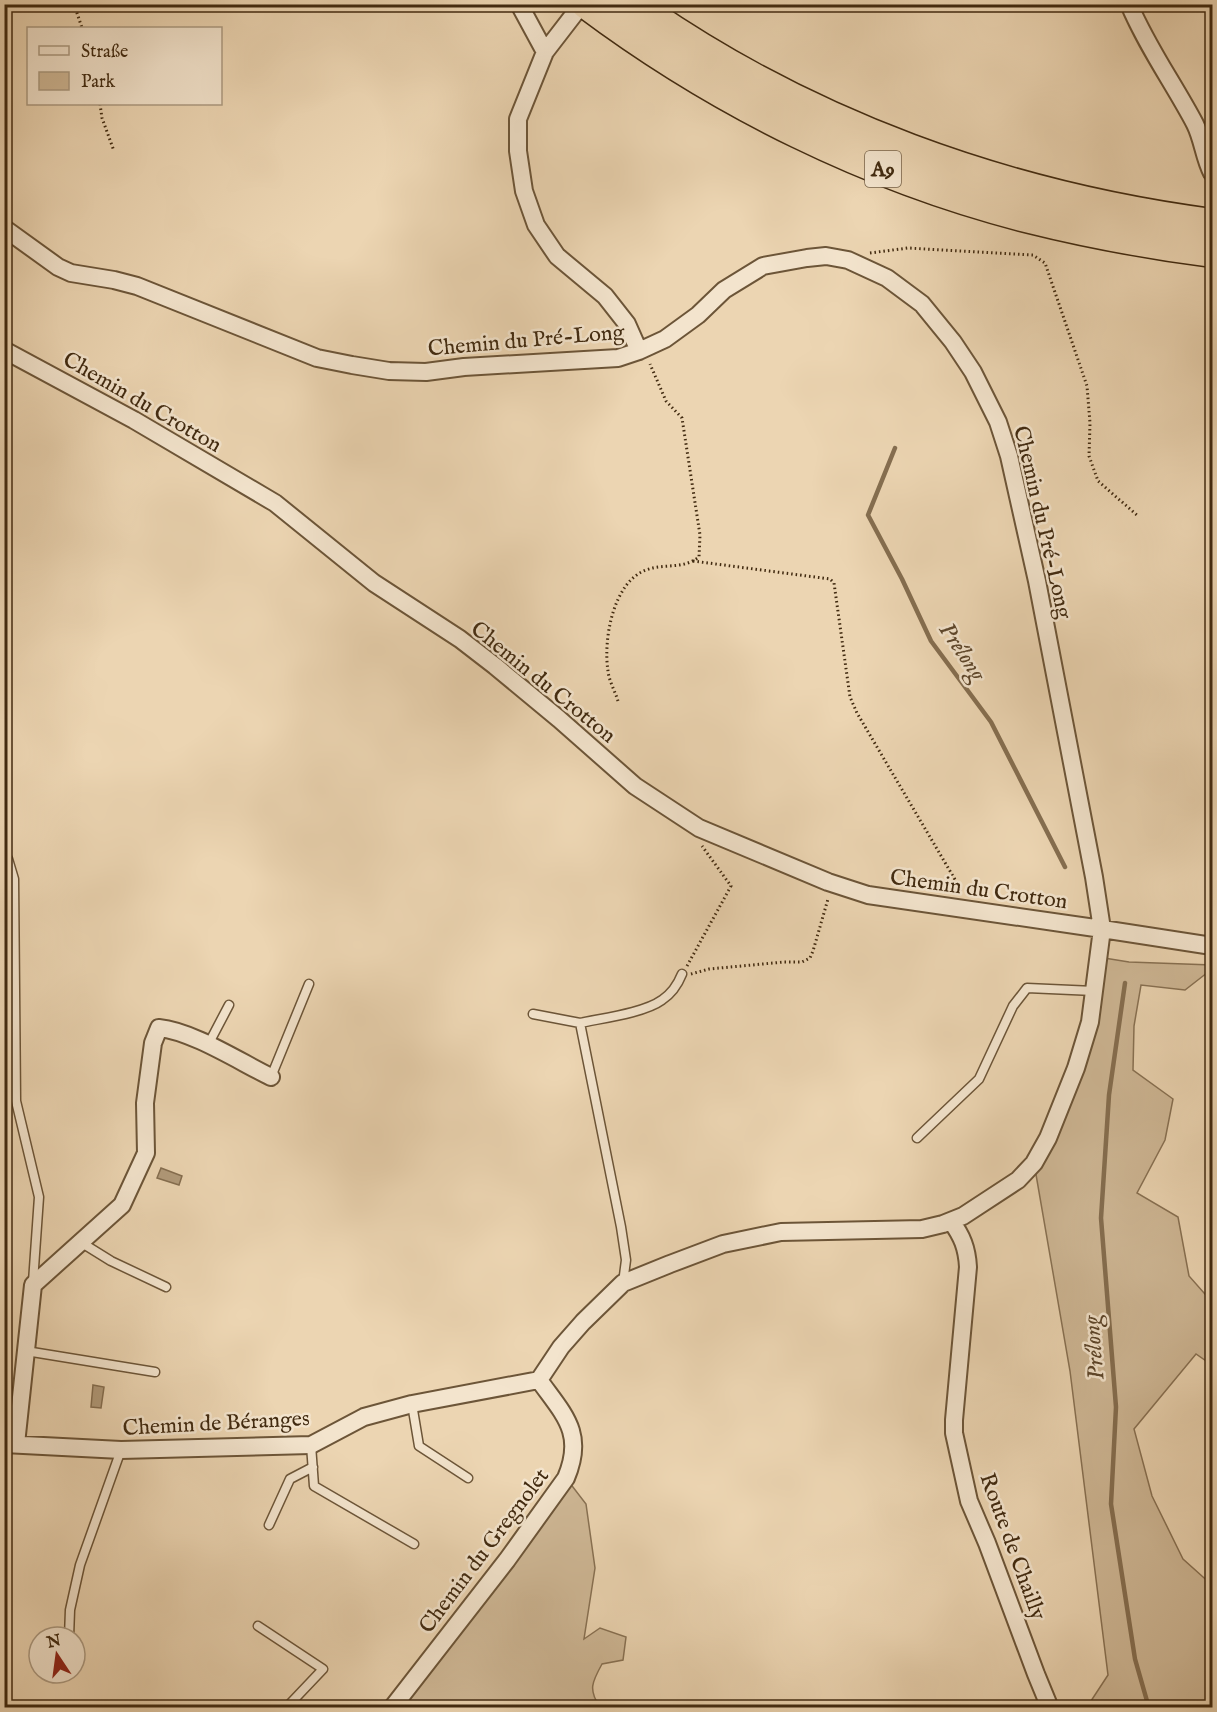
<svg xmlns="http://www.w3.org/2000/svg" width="1217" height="1712" viewBox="0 0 1217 1712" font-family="'IM FELL English',serif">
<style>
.green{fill:#cfb896;stroke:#887153;stroke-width:1.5}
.water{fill:#b29b7b;stroke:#856e50;stroke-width:1.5}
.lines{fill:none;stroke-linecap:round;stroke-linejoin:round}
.stream{stroke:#856e50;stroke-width:4.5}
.service-casing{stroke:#6c5538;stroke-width:11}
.minor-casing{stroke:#6c5538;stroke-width:20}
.motorway-casing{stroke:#412a10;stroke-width:33}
.path{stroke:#412a10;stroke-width:3;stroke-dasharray:1.5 3;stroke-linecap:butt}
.service{stroke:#f3e4cd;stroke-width:8}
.minor{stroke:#f3e4cd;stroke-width:16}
.motorway{stroke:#ecd5b2;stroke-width:30}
.labels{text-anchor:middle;stroke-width:5;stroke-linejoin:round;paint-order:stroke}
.shield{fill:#f3e4cd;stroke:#766249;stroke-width:1.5}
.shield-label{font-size:21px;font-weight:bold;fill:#412a10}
.street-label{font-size:22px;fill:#412a10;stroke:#f3e4cd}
.water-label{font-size:24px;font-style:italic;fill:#5d462b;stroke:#f3e4cd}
</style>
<rect width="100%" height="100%" fill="#ecd5b2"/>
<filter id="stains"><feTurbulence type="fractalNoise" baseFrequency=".00333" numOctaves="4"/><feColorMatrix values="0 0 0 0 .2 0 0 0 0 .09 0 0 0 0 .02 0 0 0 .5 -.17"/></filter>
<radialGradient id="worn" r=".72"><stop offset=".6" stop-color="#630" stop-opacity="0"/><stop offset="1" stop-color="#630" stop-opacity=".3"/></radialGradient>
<path class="green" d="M1098,957L1129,962L1212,965V969L1185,990L1141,985L1134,1026L1133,1070L1173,1099L1165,1140L1137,1193L1178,1217L1189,1276L1212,1302V1365L1196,1354L1134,1429L1152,1496L1183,1559L1212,1585V1646L1207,1666L1209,1707H1087L1108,1675L1070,1371L1034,1163L1076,1068Z
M566,1478L586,1504L595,1568L584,1639L600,1628L626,1637L623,1660L602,1664C592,1682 588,1690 600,1707L392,1708Z"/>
<path class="water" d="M161,1168L182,1176L179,1185L157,1178Z
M93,1385L104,1387L101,1408L91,1407Z"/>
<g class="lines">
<path class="stream" d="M895,448L868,515L902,579L931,641L991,722L1065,867
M1125,983L1109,1095L1101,1218L1116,1407L1111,1504L1135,1659L1149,1708"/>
<g class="service-casing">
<path id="service" d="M4,856L8,859L14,879L16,1101L39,1197L33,1282
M533,1014L580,1023
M208,1045L229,1005
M271,1077L309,984
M917,1138L979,1079L1013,1006L1027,988L1094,991
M82,1243L111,1261L166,1287
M623,1283L626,1260L621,1227L580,1023C603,1018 644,1013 662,1000C671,994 678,984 682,974
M26,1351L155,1372
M412,1404L419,1446L468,1478
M311,1445L314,1486L414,1544
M269,1525L290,1479L313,1467
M258,1626L323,1669L286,1708
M69,1637L70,1610L80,1565L121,1450
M677,1706L801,1708"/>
</g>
<g class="minor-casing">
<path id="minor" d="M519,4L545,52
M582,4L545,52L518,119V151L524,191L536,225L557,256L605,296L627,324L639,351
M1129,4C1147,47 1174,84 1195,124C1203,140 1204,158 1212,173
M4,228L58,267L71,273L114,280L137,286L317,358L352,365L389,371L426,372L464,367L618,358L639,351L665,339L698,315L724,290L763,266L807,258L826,256L848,260L887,278L922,304L953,342L973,372L998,422L1009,456L1037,581L1094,877L1102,929L868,895L828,882L699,828L635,786L559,719L495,666L460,639L374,583L275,503L134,420L4,350
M951,1221C962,1236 967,1248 968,1267L954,1420V1433L969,1501L987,1543L1036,1674L1050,1708
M4,1444L121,1450L311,1445L364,1417L412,1404L539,1380L561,1347L583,1322L623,1283L670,1264L723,1244L781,1232L922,1229L943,1224L963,1216L1018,1180L1034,1163L1048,1138L1076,1068L1090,1022L1102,929L1212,946
M16,1444L33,1285L122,1205L146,1153L145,1103L153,1043L159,1028C192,1031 240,1062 271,1077
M392,1708L507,1560L566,1478C585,1433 564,1415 539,1380"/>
</g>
<g class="motorway-casing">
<path id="motorway" d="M587,4C718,102 871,178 1030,218C1090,233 1151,244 1212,252
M634,4C805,125 1006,197 1212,224"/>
</g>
<path class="path" d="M74,4L82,28
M100,104L102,118L114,151
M870,253L908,248L1033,255L1045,263L1087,386L1090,423L1089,456L1098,481L1138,516
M693,561L830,579L834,583L850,697L857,713L960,888L961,893
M618,701C615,691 609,681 608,671C603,640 613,582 646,570C664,563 682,570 699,557L700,535L682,418L666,401L650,364
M687,966L731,886L702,846
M691,974L709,969L784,962H802L810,958L813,951L828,899"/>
<use href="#service" class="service"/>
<use href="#minor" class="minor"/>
<use href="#motorway" class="motorway"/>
</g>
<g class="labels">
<rect class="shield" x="865" y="151" width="36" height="36" rx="4.5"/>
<g class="shield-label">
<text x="883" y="176">A9</text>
</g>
<g class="street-label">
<text transform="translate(526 339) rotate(-5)" y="8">Chemin du Pré-Long</text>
<text transform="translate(143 401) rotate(30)" y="8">Chemin du Crotton</text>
<text transform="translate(1044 522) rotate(77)" y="8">Chemin du Pré-Long</text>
<text transform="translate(544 681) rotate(39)" y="8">Chemin du Crotton</text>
<text transform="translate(979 888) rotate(8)" y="8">Chemin du Crotton</text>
<text transform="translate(216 1422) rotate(-3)" y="8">Chemin de Béranges</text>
<text transform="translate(1014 1546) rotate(70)" y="8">Route de Chailly</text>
<text transform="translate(483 1550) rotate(-53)" y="8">Chemin du Gregnolet</text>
</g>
<g class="water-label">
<text transform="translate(963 651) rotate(56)" y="8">Prélong</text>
<text transform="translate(1093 1348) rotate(-95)" y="8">Prélong</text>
</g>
</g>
<rect width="1217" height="1712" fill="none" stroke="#ecd5b2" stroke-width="24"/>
<rect x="6" y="6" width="1205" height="1700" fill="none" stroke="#412a10" stroke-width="3"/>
<rect x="12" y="12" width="1193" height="1688" fill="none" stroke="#412a10" stroke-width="1.5"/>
<rect x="27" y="27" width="195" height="78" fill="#f3e4cd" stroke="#ac9a81" stroke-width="1.5"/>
<rect x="39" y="46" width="30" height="9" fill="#f3e4cd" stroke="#ac9a81" stroke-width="1.5"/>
<text x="81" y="57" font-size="18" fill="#412a10">Straße</text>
<rect x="39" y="72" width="30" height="18" fill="#cfb896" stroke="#ac9a81" stroke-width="1.5"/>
<text x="81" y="87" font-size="18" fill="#412a10">Park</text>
<g transform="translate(57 1655) rotate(347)"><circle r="28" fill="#f3e4cd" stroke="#ac9a81" stroke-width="1.5"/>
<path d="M0-4.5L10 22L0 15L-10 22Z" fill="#8f2418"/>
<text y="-9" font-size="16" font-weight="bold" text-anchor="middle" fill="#412a10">N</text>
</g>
<rect width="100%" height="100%" filter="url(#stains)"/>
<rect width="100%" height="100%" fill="url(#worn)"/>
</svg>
